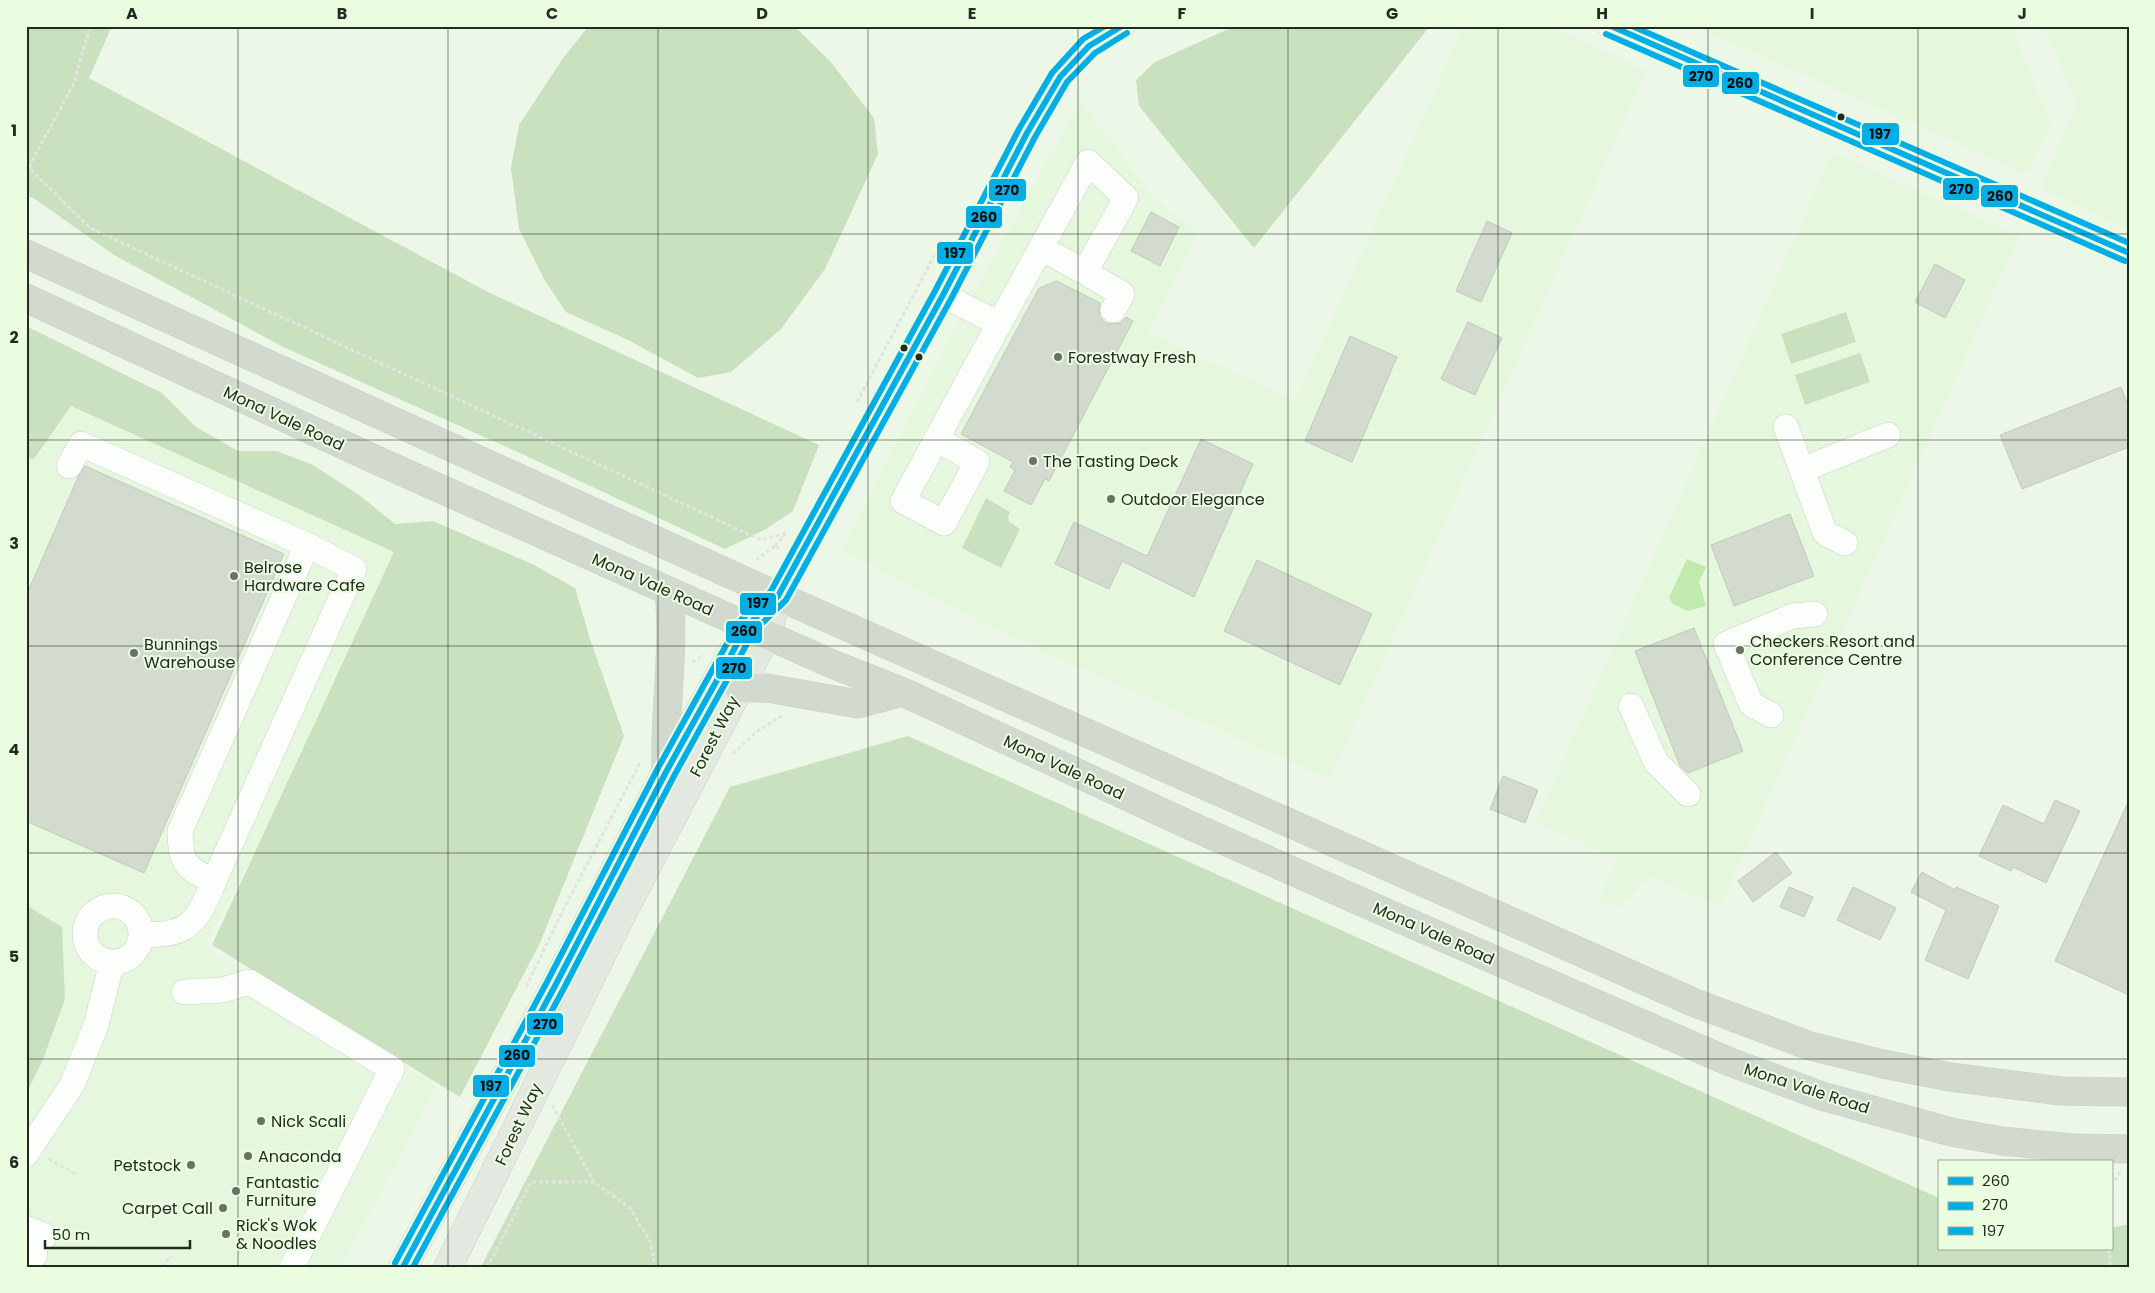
<svg xmlns="http://www.w3.org/2000/svg" width="2155" height="1293" viewBox="0 0 2155 1293" font-family="Poppins,sans-serif">
<style>
.built{fill:#e5f8dd}
.green{fill:#cae1c0}
.water{fill:#c1eaae}
.building{fill:#d3dbcf;stroke:#c1cabd}
.lines{fill:none;stroke-linecap:round;stroke-linejoin:round}
.minor-casing{stroke:#cad2c6;stroke-width:26}
.major-casing{stroke:#ccd1ca;stroke-width:29}
.highway-casing{stroke:#ccd1ca;stroke-width:29}
.path{stroke:#e2e5df;stroke-width:3;stroke-dasharray:4 2.5;stroke-linecap:butt}
.minor{stroke:#fcfefb;stroke-width:25}
.major{stroke:#e3e8e0;stroke-width:28}
.highway{stroke:#d2d9ce;stroke-width:28}
.bus-1-casing{stroke:#eafde1;stroke-width:10}
.bus-2-casing{stroke:#eafde1;stroke-width:10}
.bus-3-casing{stroke:#eafde1;stroke-width:10}
.bus-1{stroke:#02aee5;stroke-width:6}
.bus-2{stroke:#02aee5;stroke-width:6}
.bus-3{stroke:#02aee5;stroke-width:6}
.grid{fill:none;stroke:#232b20;stroke-width:1;stroke-opacity:0.55}
.bus-dot{fill:#232b20;stroke:#eafde1;stroke-width:2}
.poi-dot{fill:#697266;stroke:#eafde1;stroke-width:2}
.labels{text-anchor:middle;stroke-width:4;stroke-linejoin:round;paint-order:stroke}
.poi-label{font-size:16px;fill:#232b20;stroke:#eafde1;text-anchor:start}
.street-label{font-size:16px;fill:#232b20;stroke:#eafde1}
.line-badge{stroke:#eafde1;stroke-width:2}
.pale-badge-label{font-size:14px;text-anchor:middle;font-weight:bold;fill:#111}
.neatline{fill:none;stroke:#232b20;stroke-width:2}
.grid-label{font-size:16px;text-anchor:middle;font-weight:bold;fill:#232b20}
</style>
<rect width="100%" height="100%" fill="#ecf7e7"/>
<path class="built" d="M1464,26H1548L1647,70L1330,779L996,630L842,550L955,329L1080,101L1156,200L1198,234L1148,333L1296,400Z
M1694,26H2011L2051,124L2026,174Z
M2044,26H2129V230L2040,189L2077,104Z
M1833,152L2019,236L1720,907L1652,876L1617,908L1599,900L1617,859L1536,822Z
M26,381L402,550L362,659L203,947L437,1086L341,1267H26Z"/>
<path class="green" d="M26,26H112L89,78L488,292L819,445L793,511L766,529L725,549L520,453L283,347L114,255L35,199L26,195Z
M589,26H794L830,61L874,118L878,154L825,269L781,329L731,372L698,378L628,340L566,312L544,279L519,229L511,168L519,125L563,58Z
M1235,26H1430L1254,248L1139,106L1136,80L1155,62Z
M1846,312L1856,342L1791,364L1781,334Z
M26,326L162,393L196,427L238,451H277L313,465L359,495L395,524L433,521L532,564L575,588L590,639L624,736L540,943L460,1097L212,945L394,552L71,406L33,460L26,456Z
M1860,353L1870,382L1805,405L1795,375Z
M986,498L1010,512L1008,517L1009,522L1020,529L1001,568L962,548Z
M908,736L1939,1198V1249H2111V1228L2129,1224V1267H481L730,787Z
M26,905L62,927L65,999L42,1062L26,1094Z"/>
<path class="water" d="M1687,559L1706,567L1699,582L1706,606L1688,611L1673,604L1669,597Z"/>
<path class="building" d="M1151,212L1179,227L1160,266L1131,251Z
M1487,221L1512,233L1481,302L1456,291Z
M1935,264L1965,280L1945,318L1915,302Z
M1057,281L1100,303L1099,310L1100,317L1106,323L1113,324L1120,323L1126,317L1133,321L1049,481L1045,479L1031,505L1004,491L1015,470L1010,467L1013,462L961,434L1039,288Z
M1468,322L1502,338L1475,395L1441,379Z
M1350,336L1397,357L1352,462L1305,441Z
M2121,387L2129,408V447L2022,489L2000,435Z
M1201,439L1253,464L1194,597L1122,561L1109,589L1055,564L1074,522L1147,556Z
M85,466L284,554L144,873L26,821V596L79,475Z
M1790,514L1814,576L1734,606L1711,545Z
M1257,560L1372,614L1340,685L1224,631Z
M1694,628L1743,751L1688,773L1680,766L1635,651Z
M1503,776L1538,790L1525,823L1490,809Z
M2055,800L2080,811L2046,883L2013,867L2011,871L1979,856L2003,805L2044,824Z
M2129,800V995L2055,961Z
M1776,852L1792,873L1753,902L1738,881Z
M1922,872L1955,890L1956,887L1999,906L1968,979L1925,960L1946,910L1911,892Z
M1789,887L1813,897L1804,917L1780,907Z
M1853,887L1896,908L1880,940L1837,920Z"/>
<g class="lines">
<g class="minor-casing">
<path id="minor" d="M1610,26L2129,253
M1085,272L1122,294L1113,310
M943,295L999,324
M1786,427L1825,533L1845,543
M936,439L977,462L944,523L903,501C964,388 1026,274 1088,162L1126,198L1085,272L1041,248
M69,466L81,444L307,545L354,569L214,881C198,921 188,938 141,934
M1802,470L1888,435
M778,596L943,295L1027,133L1060,77L1089,46L1122,26
M1631,706L1656,762L1688,794
M1771,715L1751,704L1726,644L1793,616L1815,614
M214,881C184,868 181,863 180,831L307,545
M85 934a28 28 0 1 1 56 0a28 28 0 1 1-56 0Z
M184,992L223,990L249,982L392,1069L292,1267
M26,1154L72,1085L96,1025L112,962
M26,1228L45,1236
M26,1250L35,1255"/>
</g>
<g class="major-casing">
<path id="major" d="M403,1267L555,986L666,772L747,626L778,596
M448,1267L620,918L767,635L773,612"/>
</g>
<g class="highway-casing">
<path id="highway" d="M26,254L778,596L1695,1003L1810,1046L1883,1064L1950,1077L2060,1091L2129,1092
M26,298L374,459L832,664L903,692L1189,825L1382,911L1730,1062L1822,1096L1951,1132L2002,1141L2073,1148L2129,1149
M739,688H767L858,704L903,692
M666,772C664,711 675,651 669,591"/>
</g>
<path class="path" d="M26,165L90,228L761,540L786,533
M29,167L74,83L90,26
M857,402L941,243
M775,546L785,534
M756,560L775,546L779,549
M692,662L704,655
M733,754L756,732L783,715
M526,987L562,912L641,761
M552,1105L594,1182L630,1208L651,1243L655,1267
M49,1159L77,1175
M2111,1186L2120,1172
M2109,1249L2111,1267
M162,1267L171,1256
M486,1267L493,1257L531,1182H594"/>
<use href="#minor" class="minor"/>
<use href="#major" class="major"/>
<use href="#highway" class="highway"/>
<g class="bus-1-casing">
<path id="bus-1" d="M1611,26L2129,253
M403,1267L555,986L666,772L747,626L778,596L943,295L1027,133L1060,77L1089,46L1122,26"/>
</g>
<g class="bus-2-casing">
<path id="bus-2" d="M1606,34L2125,261
M413,1267L563,990L674,776L754,631L786,600L951,299L1035,137L1067,82L1095,53L1127,33"/>
</g>
<g class="bus-3-casing">
<path id="bus-3" d="M1632,26L2129,243
M395,1263L547,982L658,768L739,622L771,591L935,291L1019,129L1052,73L1083,39L1105,26"/>
</g>
<use href="#bus-1" class="bus-1"/>
<use href="#bus-2" class="bus-2"/>
<use href="#bus-3" class="bus-3"/>
</g>
<path class="grid" d="M238,26V1267M448,26V1267M658,26V1267M868,26V1267M1078,26V1267M1288,26V1267M1498,26V1267M1708,26V1267M1918,26V1267M26,234H2129M26,440H2129M26,646H2129M26,853H2129M26,1059H2129"/>
<g class="bus-dot">
<circle cx="1841" cy="117" r="4.5"/>
<circle cx="904" cy="348" r="4.5"/>
<circle cx="919" cy="357" r="4.5"/>
</g>
<g class="poi-dot">
<circle cx="1058" cy="357" r="5"/>
<circle cx="1033" cy="461" r="5"/>
<circle cx="1111" cy="499" r="5"/>
<circle cx="234" cy="576" r="5"/>
<circle cx="1740" cy="650" r="5"/>
<circle cx="134" cy="653" r="5"/>
<circle cx="261" cy="1121" r="5"/>
<circle cx="248" cy="1156" r="5"/>
<circle cx="191" cy="1165" r="5"/>
<circle cx="236" cy="1191" r="5"/>
<circle cx="223" cy="1208" r="5"/>
<circle cx="226" cy="1234" r="5"/>
</g>
<g class="labels">
<g class="poi-label">
<text x="1068" y="363">Forestway Fresh</text>
<text x="1043" y="467">The Tasting Deck</text>
<text x="1121" y="505">Outdoor Elegance</text>
<text x="244" y="573">Belrose<tspan x="244" dy="18">Hardware Cafe</tspan></text>
<text x="1750" y="647">Checkers Resort and<tspan x="1750" dy="18">Conference Centre</tspan></text>
<text x="144" y="650">Bunnings<tspan x="144" dy="18">Warehouse</tspan></text>
<text x="271" y="1127">Nick Scali</text>
<text x="258" y="1162">Anaconda</text>
<text x="181" y="1171" text-anchor="end">Petstock</text>
<text x="246" y="1188">Fantastic<tspan x="246" dy="18">Furniture</tspan></text>
<text x="213" y="1214" text-anchor="end">Carpet Call</text>
<text x="236" y="1231">Rick's Wok<tspan x="236" dy="18">&amp; Noodles</tspan></text>
</g>
<g class="street-label">
<text transform="translate(284 418) rotate(25)" y="6">Mona Vale Road</text>
<text transform="translate(653 584) rotate(24)" y="6">Mona Vale Road</text>
<text transform="translate(714 736) rotate(-63)" y="6">Forest Way</text>
<text transform="translate(1064 767) rotate(25)" y="6">Mona Vale Road</text>
<text transform="translate(1434 933) rotate(24)" y="6">Mona Vale Road</text>
<text transform="translate(1807 1088) rotate(18)" y="6">Mona Vale Road</text>
<text transform="translate(518 1124) rotate(-65)" y="6">Forest Way</text>
</g>
</g>
<g class="line-badge">
<rect x="1682" y="64" width="38" height="24" rx="5" fill="#02aee5"/>
<rect x="1721" y="71" width="39" height="24" rx="5" fill="#02aee5"/>
<rect x="1861" y="122" width="39" height="24" rx="5" fill="#02aee5"/>
<rect x="1942" y="177" width="38" height="24" rx="5" fill="#02aee5"/>
<rect x="988" y="178" width="39" height="24" rx="5" fill="#02aee5"/>
<rect x="1980" y="184" width="39" height="24" rx="5" fill="#02aee5"/>
<rect x="965" y="205" width="38" height="24" rx="5" fill="#02aee5"/>
<rect x="936" y="241" width="38" height="24" rx="5" fill="#02aee5"/>
<rect x="739" y="592" width="38" height="24" rx="5" fill="#02aee5"/>
<rect x="725" y="620" width="38" height="24" rx="5" fill="#02aee5"/>
<rect x="715" y="656" width="38" height="24" rx="5" fill="#02aee5"/>
<rect x="526" y="1012" width="38" height="24" rx="5" fill="#02aee5"/>
<rect x="498" y="1044" width="38" height="24" rx="5" fill="#02aee5"/>
<rect x="472" y="1074" width="38" height="24" rx="5" fill="#02aee5"/>
</g>
<g class="pale-badge-label">
<text x="1701" y="81">270</text>
<text x="1740" y="88">260</text>
<text x="1880" y="139">197</text>
<text x="1961" y="194">270</text>
<text x="1007" y="195">270</text>
<text x="2000" y="201">260</text>
<text x="984" y="222">260</text>
<text x="955" y="258">197</text>
<text x="758" y="608">197</text>
<text x="744" y="636">260</text>
<text x="734" y="673">270</text>
<text x="545" y="1029">270</text>
<text x="517" y="1060">260</text>
<text x="491" y="1091">197</text>
</g>
<rect width="2155" height="1293" fill="none" stroke="#eafde1" stroke-width="55"/>
<rect x="1938" y="1160" width="175" height="90" fill="#eafde1" stroke="#9aa994"/>
<rect x="1948" y="1177" width="25" height="8" fill="#02aee5" stroke="#9aa994"/>
<text x="1982" y="1186" font-size="15" fill="#232b20">260</text>
<rect x="1948" y="1202" width="25" height="8" fill="#02aee5" stroke="#9aa994"/>
<text x="1982" y="1210" font-size="15" fill="#232b20">270</text>
<rect x="1948" y="1227" width="25" height="8" fill="#02aee5" stroke="#9aa994"/>
<text x="1982" y="1236" font-size="15" fill="#232b20">197</text>
<path d="M45 1240v8h145v-8" fill="none" stroke="#232b20" stroke-width="2.5"/>
<text x="52" y="1240" font-size="15" fill="#232b20" stroke="#eafde1" stroke-width="4" paint-order="stroke">50 m</text>
<rect x="28" y="28" width="2100" height="1238" class="neatline"/>
<g class="grid-label">
<text x="132" y="19">A</text>
<text x="342" y="19">B</text>
<text x="552" y="19">C</text>
<text x="762" y="19">D</text>
<text x="972" y="19">E</text>
<text x="1182" y="19">F</text>
<text x="1392" y="19">G</text>
<text x="1602" y="19">H</text>
<text x="1812" y="19">I</text>
<text x="2022" y="19">J</text>
<text x="14" y="136">1</text>
<text x="14" y="343">2</text>
<text x="14" y="549">3</text>
<text x="14" y="755">4</text>
<text x="14" y="962">5</text>
<text x="14" y="1168">6</text>
</g>
</svg>
